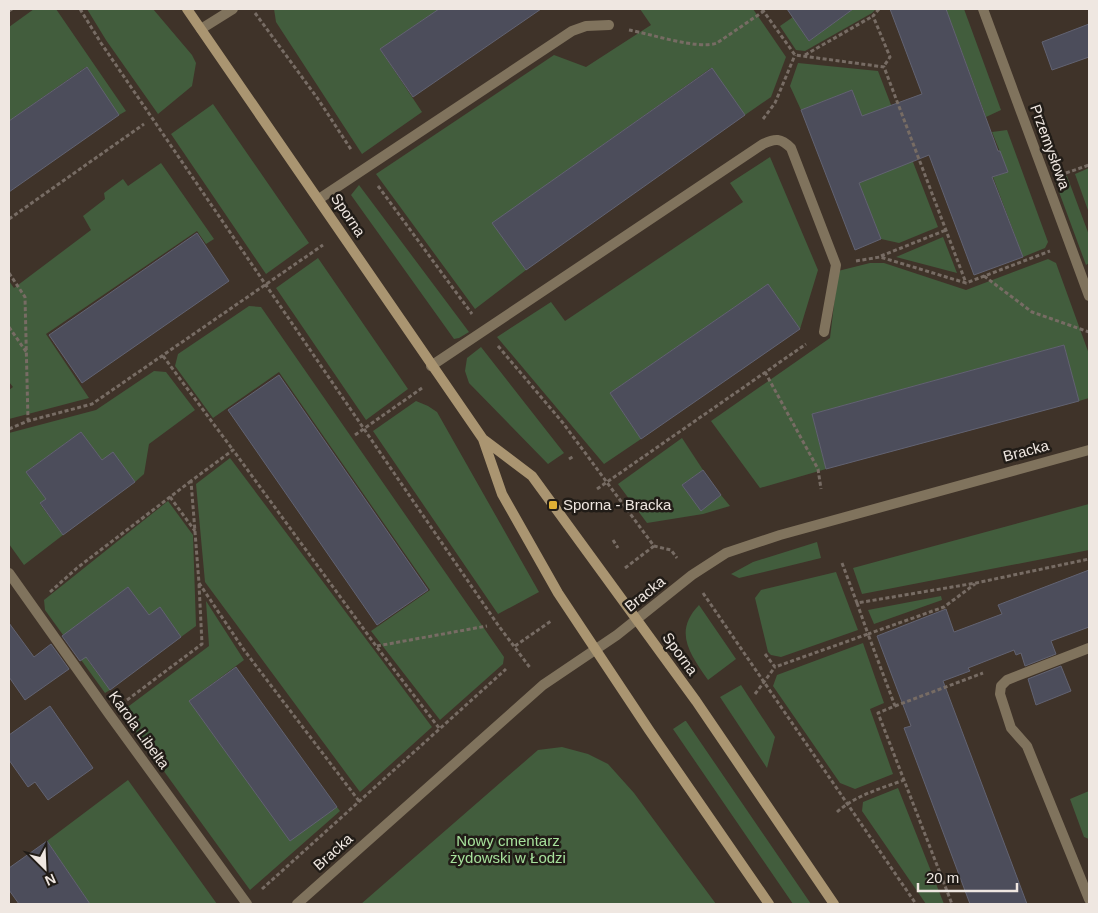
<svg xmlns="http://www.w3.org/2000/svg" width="1098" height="913" viewBox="0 0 1098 913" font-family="Arial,sans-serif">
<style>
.green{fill:#425d3d}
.building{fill:#4c4d5b;stroke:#626372}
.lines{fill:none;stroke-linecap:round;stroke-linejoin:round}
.path{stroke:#776c64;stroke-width:3;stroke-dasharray:4 2.5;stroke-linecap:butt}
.lane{stroke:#80735d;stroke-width:10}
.street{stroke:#80735d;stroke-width:10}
.secondary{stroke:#aa9571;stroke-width:10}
.poi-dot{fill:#e0b034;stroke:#211c17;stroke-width:2}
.labels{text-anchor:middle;stroke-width:5;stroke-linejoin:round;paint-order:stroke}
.street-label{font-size:15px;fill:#efe7e1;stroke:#211c17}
.poi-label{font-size:15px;fill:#efe7e1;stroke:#211c17;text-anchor:start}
.park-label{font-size:15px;fill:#a6e09b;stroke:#211c17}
</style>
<rect width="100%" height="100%" fill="#3f3329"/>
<path class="green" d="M34,9H56L126,111L119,115L86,67L9,121V27Z
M87,9H153L192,55L196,63L192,86L158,114L106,40Z
M274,9H439L380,49L422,112L362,154L276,22Z
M640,9H753L786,57L771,97L745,115L711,68L493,223L526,270L475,309L376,174L554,55L586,67L651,25Z
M853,9H876L872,13L805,51L796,50L780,26L793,17L809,41Z
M946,9H964L1001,110L986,117Z
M798,63L878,71L938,227L899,243L881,239L859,183L884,172L852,90L801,110L790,86Z
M213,104L309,243L266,274L171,134Z
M1007,130L1048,242L1045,248L1023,257L993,177L1008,172L992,132Z
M770,157L818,270L800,329L768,284L610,393L641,439L604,464L497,337L551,302L565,321L743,202L730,183Z
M161,163L214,239L206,244L197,231L46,334L89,398L9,419V390L13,387L9,382V281L14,288L91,230L83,216L105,199L104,193L123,179L128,186Z
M1089,168V213L1075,174Z
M1067,176L1089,235V263L1086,265L1055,181Z
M359,185L469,332L459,338L454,339L351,195Z
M943,237L957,273L896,257Z
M318,258L408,389L366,420L276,288Z
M1048,259L1056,263L1089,354V398L1079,401L1064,345L812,414L826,469L760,488L711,421L830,338L838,271L870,263H884L966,290Z
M249,306L261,307L504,657L503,664L440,720L371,631L430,590L279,372L213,418L175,366L178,354Z
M481,347L564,453L548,464L469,383L465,371L467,358Z
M154,371L166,372L195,410L149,444L144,474L135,482L113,453L102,460L81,432L26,472L46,499L40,504L63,535L24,565L9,544V433L96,410Z
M416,401L428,406L437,412L539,592L498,614L373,431Z
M682,438L703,470L682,485L701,510L721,495L730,506L703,514L647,523L618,484Z
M230,458L432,727L360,792L205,582L196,484Z
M168,501L193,535L196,626L181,637L160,608L149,615L128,587L73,628L92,654L87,659L110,690L105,693L45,610L44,600Z
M1089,504V550L862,594L853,568Z
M817,542L821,558L739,578L731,574L753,562Z
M836,572L858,630L781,657L771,655L768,652L755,598L761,590Z
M941,596L942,600L874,624L868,610Z
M206,601L244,660L189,701L290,840L337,807L340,811L250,890L121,712L209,646Z
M699,605L736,659L708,680C690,654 673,632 699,605Z
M863,643L884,703L870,709L893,774L855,789L840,783L773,686L777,675Z
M741,685L775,737L767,768L720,697Z
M685,721H686L811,904H793L673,729Z
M562,747L588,754L608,764L634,793L716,904H361L538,750Z
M128,780L217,904H90L47,841Z
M898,788L944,904H926L862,811L863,802Z
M1089,791V839L1084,837L1070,799Z"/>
<path class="building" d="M439,9H541L413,97L380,49Z
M787,9H853L809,41Z
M890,9H946L998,151H1000L1008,172L992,177L1023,257L974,275L929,155L859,183L881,239L855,250L801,110L852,90L862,116L922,94Z
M1089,24V57L1052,70L1042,42Z
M87,67L119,115L9,192V121Z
M712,68L745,115L526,270L492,223Z
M197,233L229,281L82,383L49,335Z
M768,284L800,329L641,439L610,393Z
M1064,345L1079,401L826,469L812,414Z
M279,375L428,590L377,625L228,410Z
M81,432L102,460L113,452L135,482L63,535L40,503L46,499L26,472Z
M703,470L721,495L701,511L682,485Z
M1089,570V627L1051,641L1056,654L1025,666L1021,653L1016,655L1014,650L968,668L970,671L943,681L1027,904H970L904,728L911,726L877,636L946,609L954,632L1002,614L998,605Z
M128,587L149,615L160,607L181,637L110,690L86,657L80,661L62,636Z
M9,623L34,657L51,644L69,669L25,700L9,677Z
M1061,666L1071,691L1036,705L1028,679Z
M236,667L337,807L290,841L189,701Z
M50,706L93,768L48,800L35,782L28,787L9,760V735Z
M47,841L90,904H19L9,890V868Z"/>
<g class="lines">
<path class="path" d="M80,9L101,43L394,473L498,625L531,669
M762,9L795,55L884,67L966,283
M879,9L873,16L890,57L884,66
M9,11L12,9
M255,13L318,99L352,151
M629,30C651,34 698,50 717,43L764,11
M805,55L873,16
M763,119L775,103L795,55
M1066,173L1089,165
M378,186L472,314
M9,219L144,124
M881,256L946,230
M856,261L880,257L966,283L1050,251
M9,273L25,297L28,421
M984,276L1032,312L1089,332
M9,327L27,353
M498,346L563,423L654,546L671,550L677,558
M163,356L233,450
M765,372L818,469L821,489
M9,429L28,421L92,404L323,245
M355,435L422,388
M569,459L574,456
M597,489L806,344
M170,497L195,531
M613,540L618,548
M842,563L857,603L976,583L1089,559
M625,568L654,546
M50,592L77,568L191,481
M703,593L916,904
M857,603L868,634L944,607L975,584
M377,646L487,626
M515,646L551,621
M765,654L775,667L868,634L895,706L878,713L952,904
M755,694L775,667
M127,700L202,644L199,584
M895,706L983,673
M359,801L244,650L199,583L191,481L233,450L376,646L439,728
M837,812C856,795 880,789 904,780
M262,889L506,669"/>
<path class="lane" d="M201,29L233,9
M319,199L572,31L586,26L609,25
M431,366L763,144C775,138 781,138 791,148L836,265L824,332
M1089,648L1007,680L1001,686L1000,694L1011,728L1027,746L1089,899"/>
<path class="street" d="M983,9L1089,296
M9,573L109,714L247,904
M297,904L543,685L617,635L692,575L726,553L780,535L1089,450"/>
<path class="secondary" d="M187,9L483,439L502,494L558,593L649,730L769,904
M483,439L532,476L696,701L834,904"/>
</g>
<rect class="poi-dot" x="548" y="500" width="10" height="10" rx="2.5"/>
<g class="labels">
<g class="street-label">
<text transform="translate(1050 147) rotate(70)" y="5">Przemysłowa</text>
<text transform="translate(348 215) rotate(56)" y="5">Sporna</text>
<text transform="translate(1026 451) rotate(-15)" y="5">Bracka</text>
<text transform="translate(645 594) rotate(-39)" y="5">Bracka</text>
<text transform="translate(680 654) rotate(54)" y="5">Sporna</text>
<text transform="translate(139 730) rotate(54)" y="5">Karola Libelta</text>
<text transform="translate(333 852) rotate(-42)" y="5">Bracka</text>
</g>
<g class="poi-label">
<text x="563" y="510">Sporna - Bracka</text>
</g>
<g class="park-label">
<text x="508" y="846">Nowy cmentarz<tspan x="508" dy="17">żydowski w Łodzi</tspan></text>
</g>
</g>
<rect width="1098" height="913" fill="none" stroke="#efe7e1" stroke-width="20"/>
<g transform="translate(45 868) rotate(156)" stroke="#211c17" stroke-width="4" paint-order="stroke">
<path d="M0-4L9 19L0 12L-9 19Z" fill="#efe7e1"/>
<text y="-8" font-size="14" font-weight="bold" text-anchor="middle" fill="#efe7e1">N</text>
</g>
<path d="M918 883v8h99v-8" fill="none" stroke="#efe7e1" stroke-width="2.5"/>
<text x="926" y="883" font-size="15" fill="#efe7e1" stroke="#211c17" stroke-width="4" paint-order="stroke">20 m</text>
</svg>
